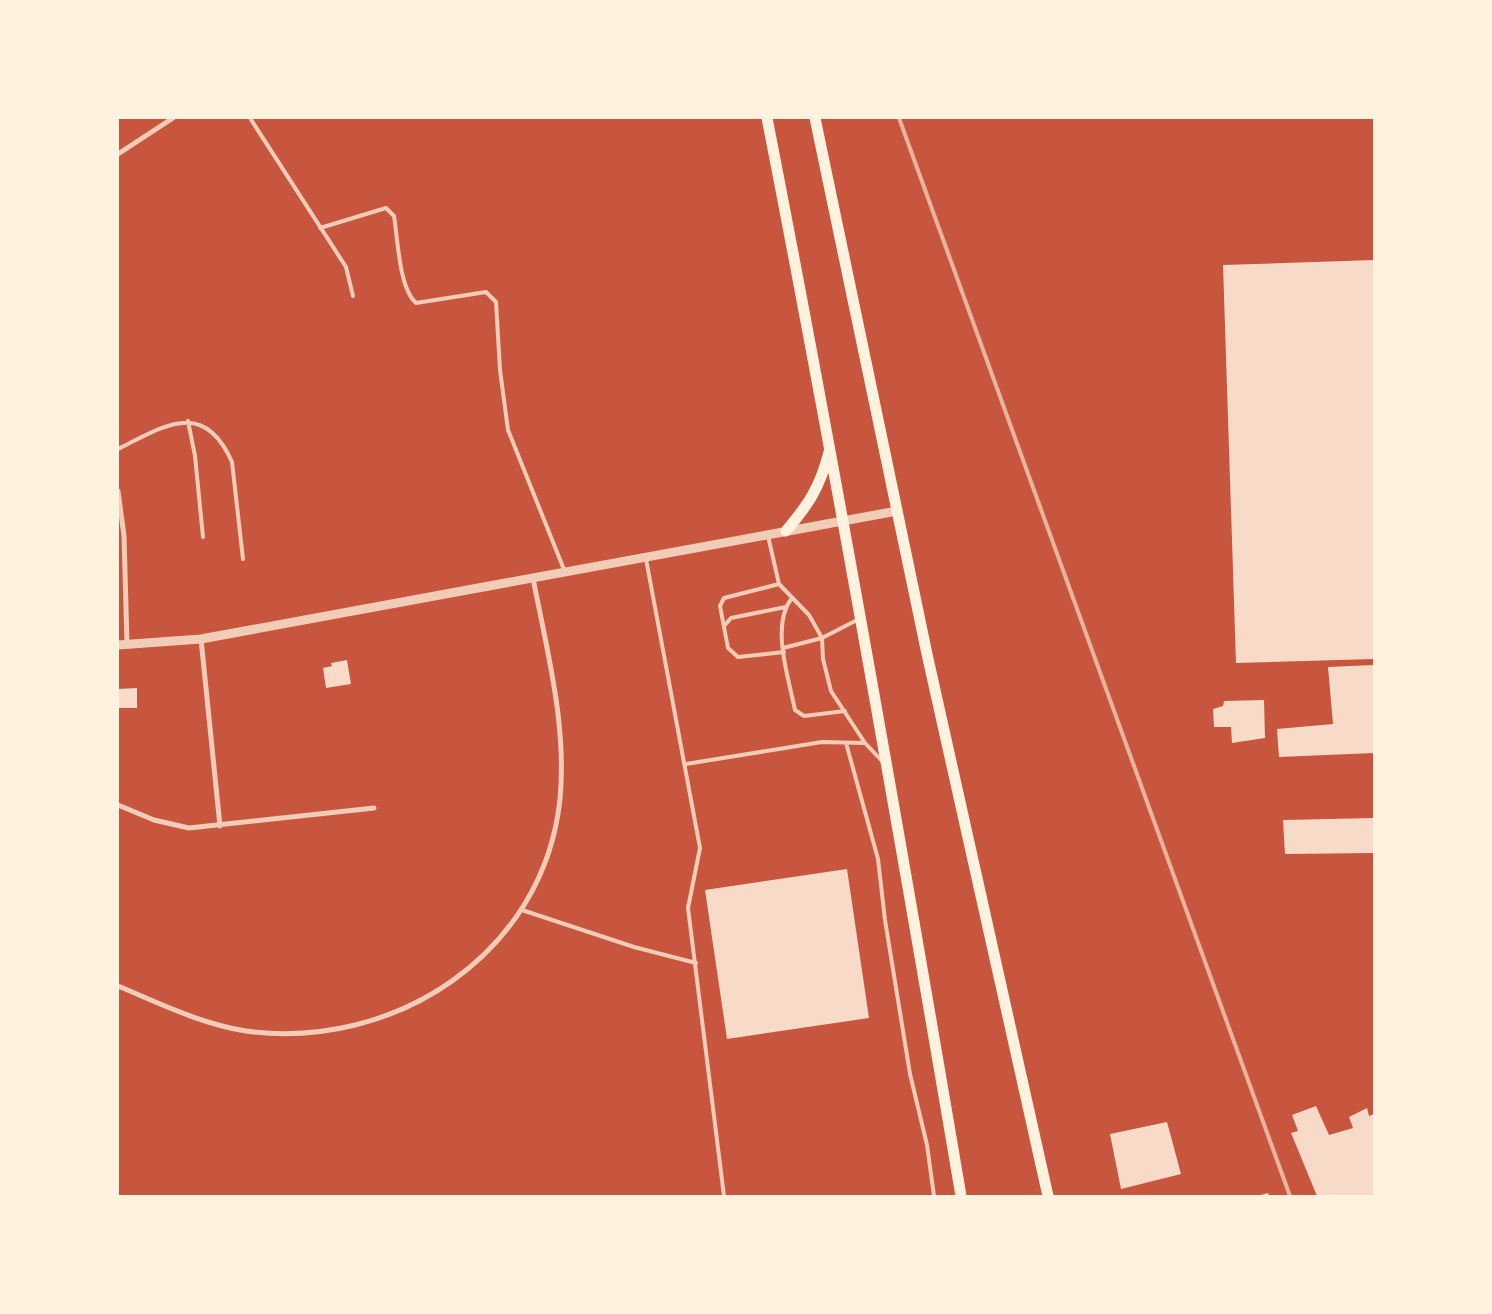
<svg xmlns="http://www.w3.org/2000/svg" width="1492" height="1314" viewBox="0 0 1492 1314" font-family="'Nunito Sans',sans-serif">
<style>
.building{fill:#f7dbc8}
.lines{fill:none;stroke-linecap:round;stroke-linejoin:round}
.service{stroke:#f1ccb7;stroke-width:4}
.minor{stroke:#f1ccb7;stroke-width:5}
.tertiary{stroke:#f1ccb7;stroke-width:9}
.primary{stroke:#fff3e0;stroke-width:11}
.rail{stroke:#e9b49f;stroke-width:4}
</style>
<rect width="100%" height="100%" fill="#c8553d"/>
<path class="building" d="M1374,260V659L1236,663L1223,265Z
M347,660L351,684L326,688L323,668L332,666L331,663Z
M1374,665V753L1279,757L1277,729L1333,724L1328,667Z
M137,688V708H118V689Z
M1264,700L1265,738L1232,743L1231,727H1214L1213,709L1223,706L1224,701Z
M1374,818V853L1285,854L1283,820Z
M847,869L869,1018L727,1039L705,890Z
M1316,1106L1329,1135L1353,1128L1349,1117L1367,1108L1369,1116L1374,1114V1196H1317L1291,1133L1298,1131L1292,1115Z
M1167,1122L1181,1174L1121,1189L1110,1134Z
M1268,1193L1269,1196H1257Z"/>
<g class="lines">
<path class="service" d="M250,118L346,267L353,296
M320,228L386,208L394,216C398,240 399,288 416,303L486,292L496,302L500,370L508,430L565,572
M188,421L195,456L203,537
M118,449C164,426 204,398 232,462L243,559
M768,536L779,584L809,615L822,638L783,648
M646,559L700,848L688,908L724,1196
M779,584L724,598L720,606L728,648L738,657L784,652
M792,598C770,625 789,679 795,710L804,716L845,711
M859,619L822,638L823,659L831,691L865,743L882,761
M725,625L731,618L786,607
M846,743L878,859L885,920L910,1074L927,1145L934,1196
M686,764L822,742L865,743
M522,910L634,947L696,963"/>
<path class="minor" d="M118,154L173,118
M118,491L124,536L127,644
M201,639L220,826
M118,805L154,820L189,828L374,808
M118,986C159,1003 201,1024 246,1031C394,1051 544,954 560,799C567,725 547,651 533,578"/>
<path class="tertiary" d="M118,645L201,639L897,511"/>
<path class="primary" d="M767,118C837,476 900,836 961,1196
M815,118L927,654L1048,1196
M786,531C809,504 820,487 829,452"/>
<path class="rail" d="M899,118L1290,1196"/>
</g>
<rect width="1492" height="1314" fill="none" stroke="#fff3e0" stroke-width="238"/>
</svg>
